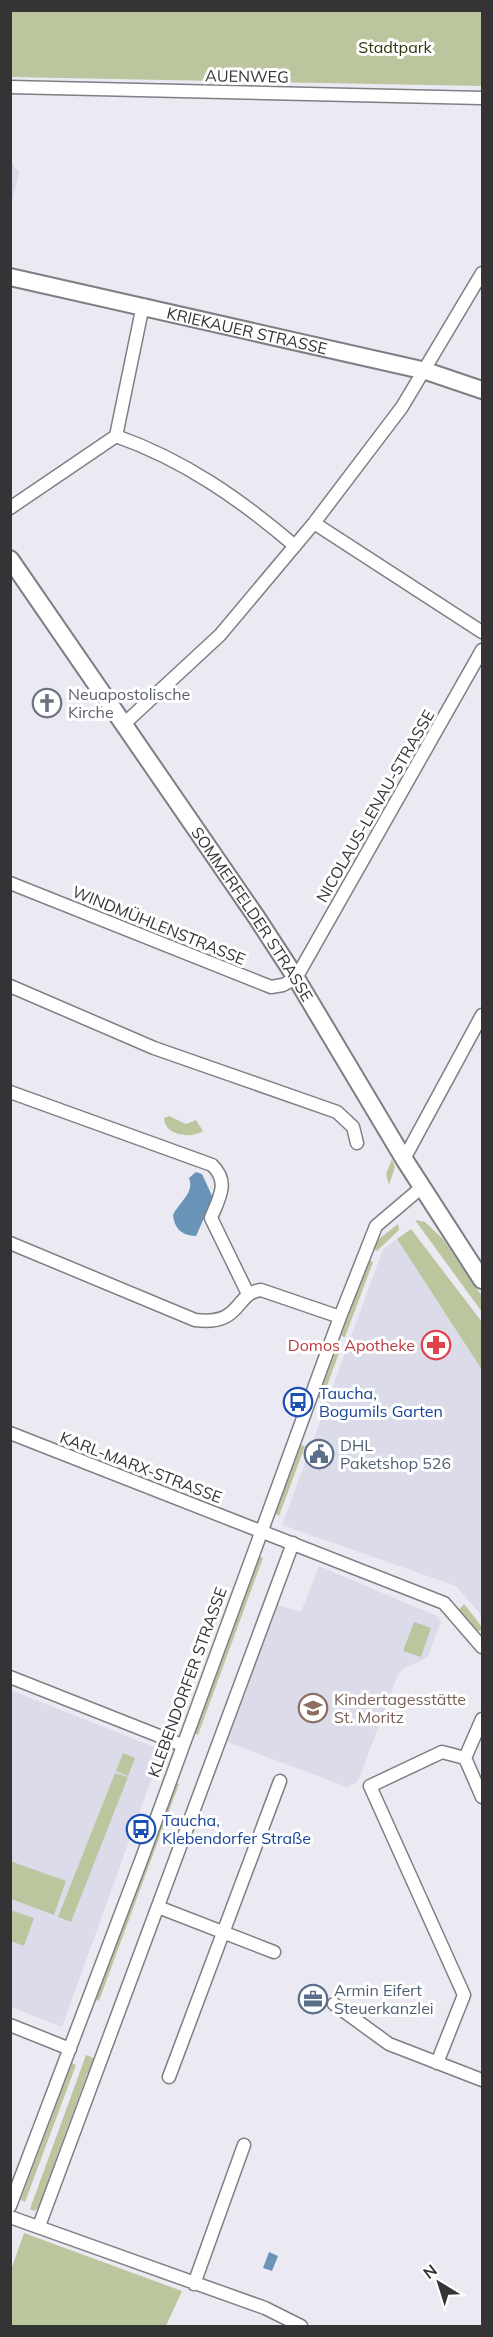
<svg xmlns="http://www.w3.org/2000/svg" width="493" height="2337" viewBox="0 0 493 2337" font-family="Mulish,sans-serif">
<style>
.built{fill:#dcdbea}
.green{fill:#bcc69e}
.water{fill:#6994b8}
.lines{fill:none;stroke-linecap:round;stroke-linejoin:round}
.street-casing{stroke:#7e7e85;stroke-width:15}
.secondary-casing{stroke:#7e7e85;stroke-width:20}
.street{stroke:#fff;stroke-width:12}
.secondary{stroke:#fff;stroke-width:16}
.labels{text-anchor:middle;stroke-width:6;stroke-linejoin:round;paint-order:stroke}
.park-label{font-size:16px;fill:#2f370f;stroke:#fff}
.street-label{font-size:16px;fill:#343437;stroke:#fff}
.worship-label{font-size:16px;fill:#5b616d;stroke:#fff;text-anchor:start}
.health-label{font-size:16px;fill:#be3a42;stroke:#fff;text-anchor:end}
.transit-label{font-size:16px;fill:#164399;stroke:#fff;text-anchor:start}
.service-label{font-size:16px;fill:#4e5e75;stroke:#fff;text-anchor:start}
.education-label{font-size:16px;fill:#785e54;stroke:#fff;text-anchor:start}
</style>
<rect width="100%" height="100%" fill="#ebeaf2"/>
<path class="built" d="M11,163L19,172L11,206Z
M397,1239L482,1370V1616L456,1586L282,1525L383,1249Z
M319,1566L439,1617L441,1622L427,1658L404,1668L398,1675L360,1776L356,1783L347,1787L227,1742L278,1605L301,1612Z
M10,1690L162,1750L62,2027L11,2007Z"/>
<path class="green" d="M11,10L482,11V86L11,77Z
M169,1116L186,1124L196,1120L203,1131C191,1139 165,1136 164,1118Z
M392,1159L395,1167L389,1185L386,1174Z
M415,1220L425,1222L443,1239L482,1296V1312Z
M398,1224L399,1230L377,1251L373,1249L380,1238Z
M411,1229L482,1322V1370L397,1239Z
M369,1260L373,1262L345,1337L341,1336Z
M338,1345H342L322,1399L318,1398Z
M301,1445L305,1446L279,1516L275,1513Z
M259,1556L263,1558L198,1735L194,1733Z
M464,1604L482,1627V1630L478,1631L459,1610Z
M414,1622L431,1628L421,1657L403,1651Z
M123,1753L135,1758L128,1776L116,1771Z
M115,1773L128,1777L71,1922L58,1917Z
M175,1783L179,1784L99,2001L95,1999Z
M10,1861L66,1881L54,1915L11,1899Z
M10,1910L34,1918L24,1946L11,1941Z
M86,2055L97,2059L93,2071L88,2072L46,2186L48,2191L42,2206L34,2211L30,2209Z
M72,2063L76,2065L25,2202L21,2200L22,2196Z
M24,2233L182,2291L166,2326H11V2270Z"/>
<path class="water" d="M196,1172L202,1174L213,1198L196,1236C182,1235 175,1230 173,1215C179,1202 195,1193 189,1178Z
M269,2252L278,2256L272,2271L263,2268Z"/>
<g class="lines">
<g class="street-casing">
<path id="street" d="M10,87L482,98
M116,436C184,460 240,499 295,546
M10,508L116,436L143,305
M314,523L482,632
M125,723L220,635L314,523L402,407L482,273
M10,883L271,987L283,985L296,978L482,650
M10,986L154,1048L337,1112L353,1127L357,1143
M10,1092L212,1165C230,1182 219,1198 211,1218L248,1294
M404,1159L482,1015
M10,1243L195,1320C243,1326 234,1293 261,1290L340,1317
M10,1433L444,1603L482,1647
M10,1677L182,1745
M482,1719L465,1758L482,1797
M158,1907L274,1952
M334,2004L389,2044L482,2080
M10,2025L70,2049
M437,2063L464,1995L370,1786L442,1752L465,1758
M169,2077L280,1781
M10,2206L142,1858L340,1317L376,1226L422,1187
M10,2217L265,2308L301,2326
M39,2226L293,1543
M194,2284L244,2145"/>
</g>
<g class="secondary-casing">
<g id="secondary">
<path id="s1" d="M10,277L426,371L482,390"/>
<path id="s2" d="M10,559L257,918L296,978L404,1159L482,1280"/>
</g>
</g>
<use href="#street" class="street"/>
<use href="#secondary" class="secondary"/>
</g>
<defs>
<g id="church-ring" transform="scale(1.5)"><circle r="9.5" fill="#fff" stroke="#6b7280" stroke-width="1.5"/><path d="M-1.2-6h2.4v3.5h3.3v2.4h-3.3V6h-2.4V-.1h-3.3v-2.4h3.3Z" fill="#6b7280"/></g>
<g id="pharmacy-ring" transform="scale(1.5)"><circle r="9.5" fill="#fff" stroke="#e0444e" stroke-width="1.5"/><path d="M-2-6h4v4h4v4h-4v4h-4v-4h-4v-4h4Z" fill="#e0444e"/></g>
<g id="bus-ring" transform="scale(1.5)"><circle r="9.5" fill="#fff" stroke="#1a4fb4" stroke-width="1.5"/><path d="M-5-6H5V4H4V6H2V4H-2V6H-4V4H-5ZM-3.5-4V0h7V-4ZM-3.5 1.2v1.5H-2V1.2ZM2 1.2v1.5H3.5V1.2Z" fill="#1a4fb4"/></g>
<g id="civic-ring" transform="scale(1.5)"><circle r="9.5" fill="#fff" stroke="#5c6f8a" stroke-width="1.5"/><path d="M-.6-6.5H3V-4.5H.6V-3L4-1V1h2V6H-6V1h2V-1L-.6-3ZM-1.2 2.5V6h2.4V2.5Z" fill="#5c6f8a"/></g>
<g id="school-ring" transform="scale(1.5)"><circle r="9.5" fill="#fff" stroke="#8d6e63" stroke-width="1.5"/><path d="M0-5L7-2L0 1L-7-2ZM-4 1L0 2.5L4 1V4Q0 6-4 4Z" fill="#8d6e63"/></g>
<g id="office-ring" transform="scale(1.5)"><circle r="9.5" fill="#fff" stroke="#5c6f8a" stroke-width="1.5"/><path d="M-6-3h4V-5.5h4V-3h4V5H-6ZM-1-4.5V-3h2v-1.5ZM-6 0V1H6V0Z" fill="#5c6f8a"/></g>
</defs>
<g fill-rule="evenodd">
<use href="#church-ring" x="47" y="703"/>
<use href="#pharmacy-ring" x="436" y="1345"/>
<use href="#bus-ring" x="298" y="1402"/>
<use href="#civic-ring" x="319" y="1454"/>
<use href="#school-ring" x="313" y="1708"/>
<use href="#bus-ring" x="141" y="1829"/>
<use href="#office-ring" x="313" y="1999"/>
</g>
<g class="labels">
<g class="park-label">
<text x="395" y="53">Stadtpark</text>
</g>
<g class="street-label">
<text transform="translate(247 76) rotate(1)" y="6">AUENWEG</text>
<text dy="6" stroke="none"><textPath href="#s1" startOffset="243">KRIEKAUER STRASSE</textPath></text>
<text transform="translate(375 806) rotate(-60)" y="6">NICOLAUS-LENAU-STRASSE</text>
<text dy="6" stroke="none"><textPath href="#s2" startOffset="430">SOMMERFELDER STRASSE</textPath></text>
<text transform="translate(159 925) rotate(22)" y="6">WINDMÜHLENSTRASSE</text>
<text transform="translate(141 1467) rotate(21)" y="6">KARL-MARX-STRASSE</text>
<text transform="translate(187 1682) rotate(-70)" y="6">KLEBENDORFER STRASSE</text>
</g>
<g class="worship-label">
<text x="68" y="700">Neuapostolische<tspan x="68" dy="18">Kirche</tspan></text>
</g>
<g class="health-label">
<text x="415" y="1351">Domos Apotheke</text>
</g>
<g class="transit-label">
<text x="319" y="1399">Taucha,<tspan x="319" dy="18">Bogumils Garten</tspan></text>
<text x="162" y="1826">Taucha,<tspan x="162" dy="18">Klebendorfer Straße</tspan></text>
</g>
<g class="service-label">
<text x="340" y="1451">DHL<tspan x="340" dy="18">Paketshop 526</tspan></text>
<text x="334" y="1996">Armin Eifert<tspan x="334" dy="18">Steuerkanzlei</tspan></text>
</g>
<g class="education-label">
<text x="334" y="1705">Kindertagesstätte<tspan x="334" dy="18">St. Moritz</tspan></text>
</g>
</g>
<rect width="493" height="2337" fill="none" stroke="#343437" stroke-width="24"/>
<g transform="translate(439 2283) rotate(322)" stroke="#ffffff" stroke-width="4.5" paint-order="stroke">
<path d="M0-4.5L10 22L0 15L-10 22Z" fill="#343437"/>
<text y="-9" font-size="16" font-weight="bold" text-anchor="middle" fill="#343437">N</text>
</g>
</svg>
